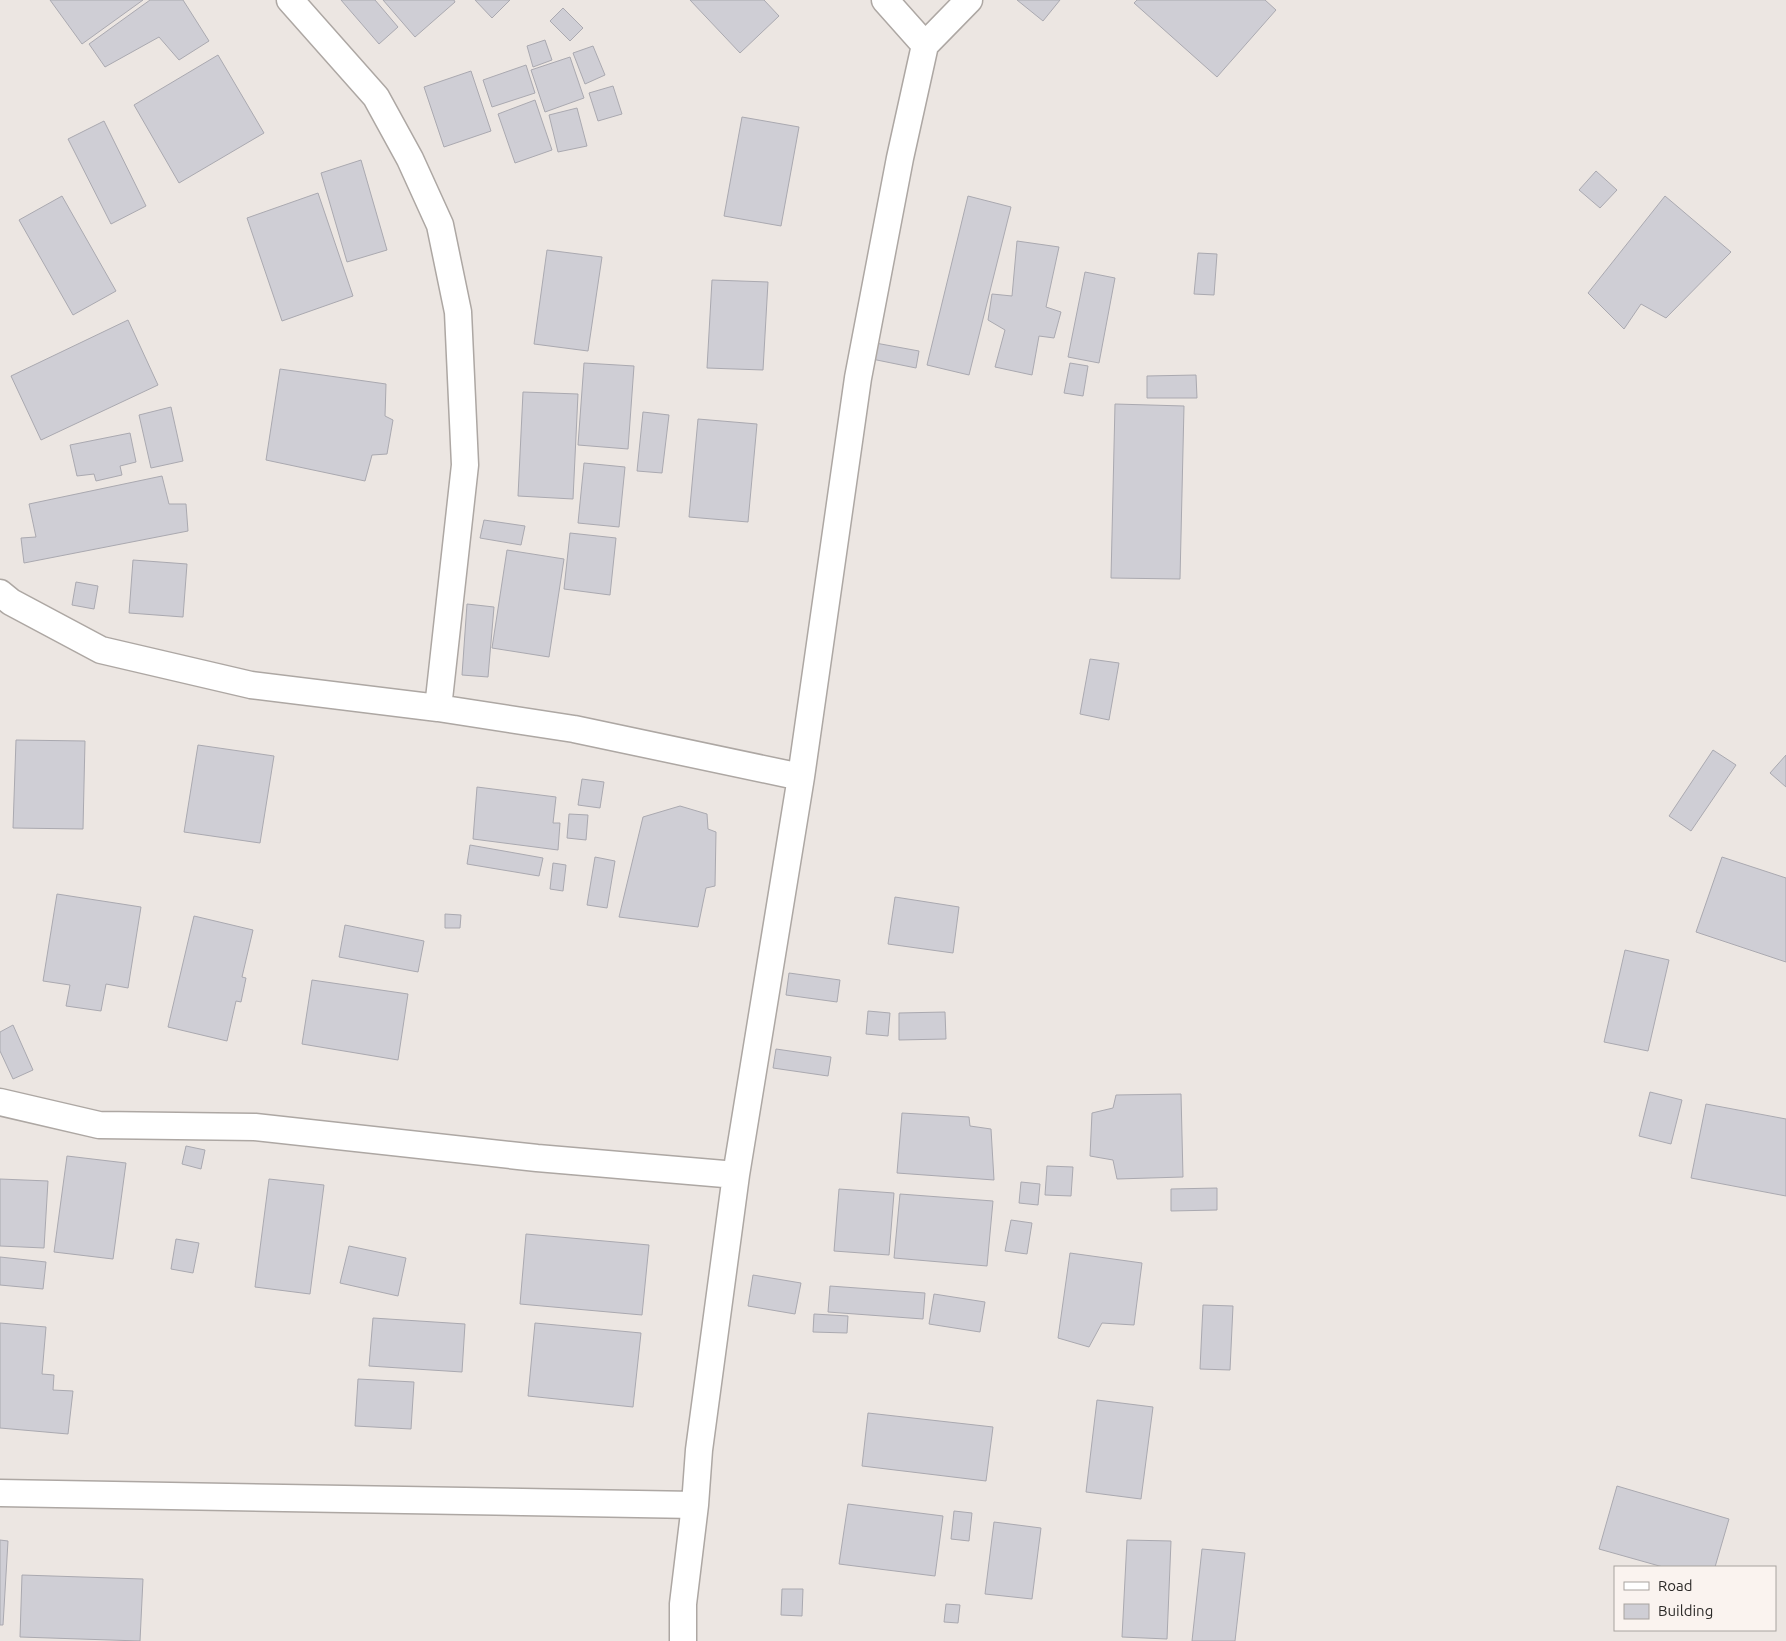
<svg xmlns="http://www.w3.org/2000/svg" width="1786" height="1641" viewBox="0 0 1786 1641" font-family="Ubuntu,sans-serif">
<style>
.building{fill:#cfced5;stroke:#aaa9b0}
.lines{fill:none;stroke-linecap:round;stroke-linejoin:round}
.minor-casing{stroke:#ada7a3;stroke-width:29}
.minor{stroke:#fff;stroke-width:26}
</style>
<rect width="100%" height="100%" fill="#ece6e2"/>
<path class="building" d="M50,0H143L82,44Z
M150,0H183L209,41L179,60L159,37L105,67L89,44Z
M341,0H375L398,27L379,44Z
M383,0H454L455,2L415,37Z
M475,0H510L492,18Z
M690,0H764L779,16L740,53Z
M1017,0H1060L1043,21Z
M1137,0H1265L1276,10L1217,77L1134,3Z
M563,8L583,28L570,41L550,21Z
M545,40L552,60L533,67L527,46Z
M593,46L605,75L585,84L573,53Z
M218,55L264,133L179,183L134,105Z
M570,57L584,98L545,112L531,70Z
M526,65L535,93L492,107L483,80Z
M471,71L491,131L444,147L424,87Z
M613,86L622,114L598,121L589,93Z
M535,100L552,150L515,163L498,114Z
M577,108L587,146L558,152L549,115Z
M742,117L799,127L781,226L724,216Z
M104,121L146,206L111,224L68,139Z
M361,160L387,250L347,262L321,173Z
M1596,171L1617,190L1600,208L1579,190Z
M318,193L353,296L282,321L247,218Z
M62,196L116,291L73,315L19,220Z
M968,196L1011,207L969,375L927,365Z
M1665,196L1731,252L1666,318L1641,304L1624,329L1588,293Z
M1017,241L1059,247L1046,307L1061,312L1054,338L1039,336L1032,375L995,367L1005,330L988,320L992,294L1012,296Z
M547,250L602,257L588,351L534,344Z
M1198,253L1217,254L1214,295L1194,294Z
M1085,272L1115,278L1099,363L1068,357Z
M712,280L768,282L763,370L707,368Z
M128,320L158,385L41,440L11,376Z
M870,342L919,351L916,368L867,358Z
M584,363L634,366L628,449L578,445Z
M1070,363L1088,366L1083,396L1064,393Z
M280,369L386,384L385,416L393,420L387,454L372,455L365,481L266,460Z
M1196,375L1197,398H1147V376Z
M523,392L578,394L573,499L518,496Z
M1115,404L1184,406L1180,579L1111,578Z
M171,407L183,461L151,468L139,415Z
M643,412L669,415L662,473L637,471Z
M698,419L757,424L748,522L689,517Z
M130,433L136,462L120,466L122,475L96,481L94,474L77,476L70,445Z
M584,463L625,467L619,527L578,523Z
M162,476L169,504H186L188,531L24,563L21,538L36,537L29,504Z
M484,520L525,526L521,545L480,538Z
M570,533L616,538L610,595L564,589Z
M507,550L564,559L549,657L492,648Z
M133,560L187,564L183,617L129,613Z
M76,582L98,586L94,609L72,605Z
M467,604L494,607L488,677L462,675Z
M1090,659L1119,663L1109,720L1080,714Z
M16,740L85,741L83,829L13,828Z
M198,745L274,756L260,843L184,832Z
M1713,750L1736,765L1691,831L1669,816Z
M1786,755V787L1770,773Z
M582,779L604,782L600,808L578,805Z
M477,787L556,797L553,823H560L558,850L473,839Z
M680,806L707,814L708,829L716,832L715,886L706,888L698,927L619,917L643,817Z
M569,814L588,815L586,840L567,838Z
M470,845L543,858L539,876L467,864Z
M595,857L615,861L607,908L587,905Z
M1722,857L1786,878V962L1696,932Z
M553,863L566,865L563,891L550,889Z
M57,894L141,907L128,988L106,984L101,1011L66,1006L70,985L43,981Z
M895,897L959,907L953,953L888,944Z
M445,914L461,915L460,928H445Z
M194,916L253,930L242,977L246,978L241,1002L236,1001L227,1041L168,1027Z
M345,925L424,941L418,972L339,957Z
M1625,950L1669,960L1648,1051L1604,1042Z
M789,973L840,980L837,1002L786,995Z
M312,980L408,994L398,1060L302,1044Z
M868,1011L890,1013L888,1036L866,1034Z
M945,1012L946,1039L899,1040V1013Z
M13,1025L33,1070L13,1079L0,1051V1032Z
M776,1049L831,1057L828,1076L773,1068Z
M1650,1092L1682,1100L1671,1144L1639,1136Z
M1181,1094L1183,1177L1117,1179L1113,1160L1090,1156L1092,1113L1113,1108L1116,1095Z
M1706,1104L1786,1119V1196L1691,1178Z
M902,1113L969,1117L970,1126L991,1129L994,1180L897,1173Z
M186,1146L205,1150L201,1169L182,1164Z
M67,1156L126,1163L113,1259L54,1252Z
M1047,1166L1073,1167L1071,1196L1045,1195Z
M0,1179L48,1181L44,1248L0,1246Z
M269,1179L324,1185L310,1294L255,1287Z
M1021,1182L1040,1184L1038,1205L1019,1203Z
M1217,1188V1210L1171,1211V1189Z
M839,1189L894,1193L889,1255L834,1251Z
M900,1194L993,1201L987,1266L894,1258Z
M1011,1220L1032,1223L1027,1254L1005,1251Z
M526,1234L649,1245L642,1315L520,1304Z
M176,1239L199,1243L193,1273L171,1269Z
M349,1246L406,1258L398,1296L340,1283Z
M1070,1253L1142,1263L1134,1325L1102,1323L1089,1347L1058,1338Z
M0,1257L46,1262L43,1289L0,1285Z
M753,1275L801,1283L795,1314L748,1306Z
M830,1286L925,1293L923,1319L828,1312Z
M934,1294L985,1302L980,1332L929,1324Z
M1203,1305L1233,1306L1230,1370L1200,1369Z
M814,1314L848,1316L847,1333L813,1332Z
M373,1318L465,1324L462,1372L369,1366Z
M0,1323L46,1327L42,1374L54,1375L53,1390L73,1391L68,1434L0,1428Z
M535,1323L641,1333L633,1407L528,1396Z
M358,1379L414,1382L411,1429L355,1426Z
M1097,1400L1153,1407L1141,1499L1086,1492Z
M868,1413L993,1427L986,1481L862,1466Z
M1617,1486L1729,1519L1715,1567H1663L1599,1549Z
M848,1504L943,1516L935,1576L839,1564Z
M954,1511L972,1513L969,1541L951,1539Z
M994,1522L1041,1528L1032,1599L985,1594Z
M0,1540L8,1541L3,1625H0Z
M1127,1540L1171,1541L1167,1639L1122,1637Z
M1202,1549L1245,1553L1235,1641H1192Z
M22,1575L143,1579L140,1641L20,1637Z
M782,1589H803L802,1616L781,1615Z
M946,1604L960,1605L958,1623L944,1622Z"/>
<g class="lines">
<g class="minor-casing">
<path id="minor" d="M290,0L376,97L410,159L440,225L458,312L465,465L438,708
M885,0L925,45
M0,593L11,602L101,650L251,685L438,708L574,729L801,777
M0,1102L99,1125L255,1127L537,1158L736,1175
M0,1493L695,1505
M683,1641V1604L695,1505L699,1450L736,1175L801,777L858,378L900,158L925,45L969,0"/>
</g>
<use href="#minor" class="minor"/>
</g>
<rect x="1614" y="1566" width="162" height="65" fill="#faf3ef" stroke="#a8a39f"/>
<rect x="1624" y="1582" width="25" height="8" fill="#ffffff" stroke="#a8a39f"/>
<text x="1658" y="1591" font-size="15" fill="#2c2a28">Road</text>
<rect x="1624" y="1604" width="25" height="15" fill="#cfced5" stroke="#a8a39f"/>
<text x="1658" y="1616" font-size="15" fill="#2c2a28">Building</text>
</svg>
